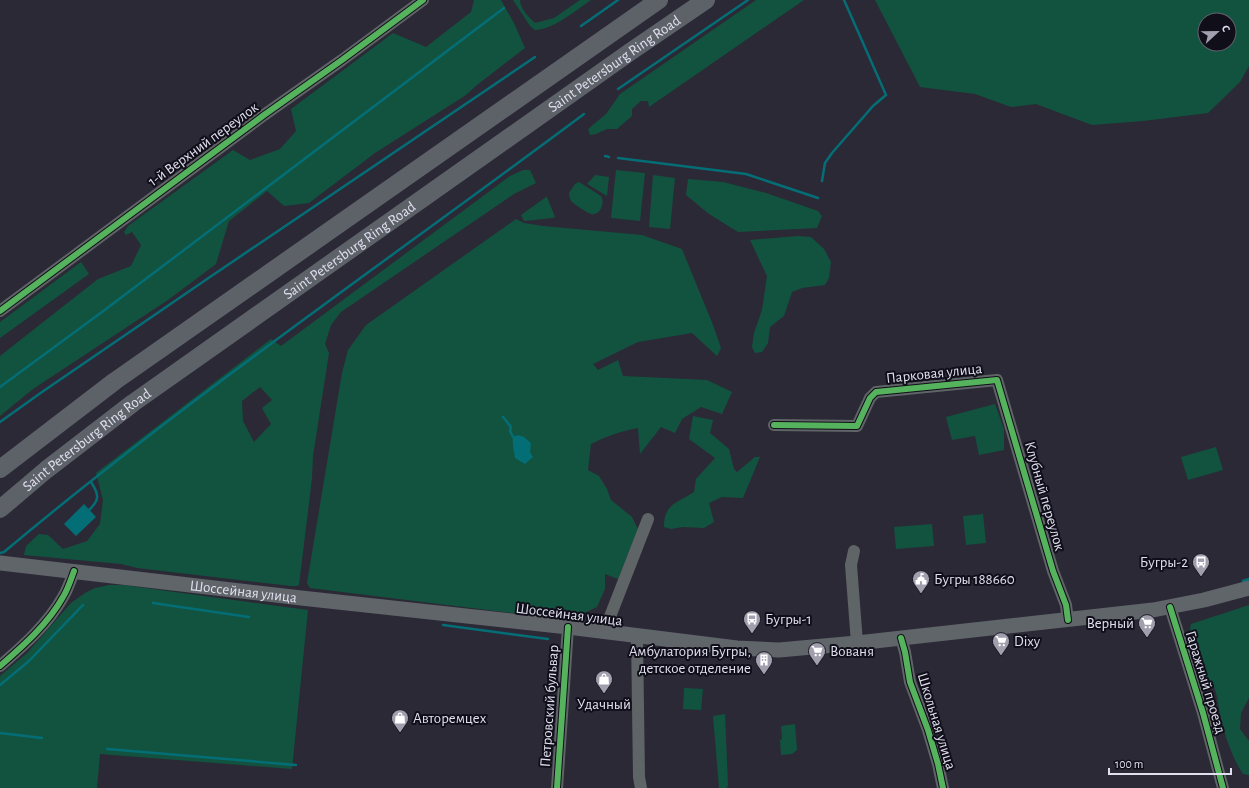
<svg xmlns="http://www.w3.org/2000/svg" width="1249" height="788" viewBox="0 0 1249 788" font-family="'Alegreya Sans',sans-serif">
<style>
.green{fill:#12533f;fill-rule:evenodd}
.water{fill:#046e76}
.lines{fill:none;stroke-linecap:round;stroke-linejoin:round}
.stream{stroke:#046e76;stroke-width:2.5}
.minor{stroke:#5f6466;stroke-width:12}
.major{stroke:#60656a;stroke-width:15}
.highway{stroke:#5d6269;stroke-width:18}
.cycleway-casing{stroke:#100e19;stroke-width:8}
.cycleway{stroke:#56b35d;stroke-width:6}
.labels{text-anchor:middle;stroke-width:4;stroke-linejoin:round;paint-order:stroke}
.street-label{font-size:15px;fill:#e0dfef;stroke:#100e19}
.poi-label{font-size:15px;fill:#e0dfef;stroke:#100e19;text-anchor:start}
</style>
<rect width="100%" height="100%" fill="#2b2936"/>
<path class="green" d="M474,0H501L514,23L525,48L477,85L466,95L375,153L309,203L284,206L267,191L229,221L216,264L168,300L33,389L0,416V356L98,279L131,266L141,245L132,232L126,235L124,232L128,226L233,150L250,160L280,149L296,131L291,109L393,33L426,47L471,12Z
M513,0H520C520,9 529,17 535,23L554,18L580,0H591C576,10 553,30 535,30L530,26Z
M756,0H804L649,107L648,101H641L632,109V116L617,129H607L596,134L590,135L588,129L606,114L620,94Z
M875,0H1249V66L1240,82L1208,113L1143,121L1092,125L1036,104L1011,107L975,94L920,87ZM1205,20H1229V44H1205Z
M523,170H530L536,183L514,194L341,312L331,325L325,344L329,353L313,456L312,478L299,585L296,586H291L137,568L121,564L24,555L26,546L39,534L48,535L63,549L87,541L100,524L103,500L96,473L271,339L281,346L510,176ZM260,387L272,400L262,408L271,424L254,442L243,421L242,401Z
M616,170L645,173L640,221L611,218Z
M595,175L609,177L607,196L587,184Z
M653,175L675,178L670,229L649,227Z
M688,179L723,182L766,193L818,211L822,216L817,228L738,232L709,214L686,195Z
M579,182L601,196C605,202 601,216 591,214C588,213 575,205 572,202C570,200 569,196 569,193L575,184Z
M546,197H547L555,217L553,218L524,221L521,215Z
M516,219L524,223L543,226L642,235L682,249L713,325L721,348L717,356L692,333L638,342L593,364L598,370L618,360L623,376L707,380L732,392L722,414L701,407L682,419L675,433L661,427L640,454L638,428C621,431 607,436 591,444L588,470L599,476L607,489L611,500L632,517L638,529L618,579L605,574V589L597,607L569,620L310,588L307,583L342,373L348,350L366,325Z
M798,236L811,237L824,249L831,262L829,278L825,285L802,288L792,292L784,316L770,327L768,343L762,352L755,353L752,347L754,333L762,310L767,276L750,240Z
M81,262L89,274L0,338V322Z
M995,404L1004,429V450L979,455L975,436L952,440L946,417Z
M693,416L713,420L710,433L729,449L734,469L737,472L755,457H760L743,498L722,497L709,503L714,522L704,528L683,527L671,529L664,527C664,503 678,503 694,492L696,479L715,458L689,439Z
M1216,447L1223,470L1188,480L1181,457Z
M983,514L986,543L966,545L963,516Z
M932,524L934,546L896,549L894,527Z
M109,585H123L308,610L292,769L100,754L97,788H0V676L27,653L71,603L85,593L95,588Z
M1249,605V698L1241,713L1240,729L1249,741V775L1243,774C1231,756 1223,730 1219,709C1217,698 1217,693 1212,682H1202L1189,636L1191,624Z
M684,688L703,689L701,710L683,709Z
M725,714L728,785L727,788H719L713,716Z
M795,724L797,750L792,754L781,755L780,740L782,739L781,726Z"/>
<path class="water" d="M518,435L524,437L531,443L530,452L533,457L525,464L515,458C514,450 512,445 513,437Z
M84,504L96,517L76,536L64,524Z"/>
<g class="lines">
<path class="stream" d="M581,26L618,0
M618,89L748,0
M605,156L609,157
M618,158L746,174L818,198
M822,181L825,163L832,153L873,106L886,95L844,0
M0,387L106,309L504,8
M503,417L511,427L510,431L513,437
M0,422L42,392L210,277L535,57
M89,510C100,500 99,494 91,482
M0,553L4,552C190,396 390,259 584,114
M1243,581L1249,579
M153,603L249,617
M443,625L548,639
M0,685L29,661L83,605
M0,733L42,738
M107,749L296,765"/>
<path class="minor" d="M0,311L264,115L342,60L423,0
M774,425L857,426L870,398L876,392L997,380L1053,571L1066,605L1068,620
M854,551L851,565L857,643
M1170,607L1203,713L1223,788
M604,632L648,519
M637,636L639,777L641,788
M901,638L905,652L910,682L928,730L938,764L943,788
M0,666C23,646 48,624 63,597C68,589 71,579 74,571
M557,788L568,627"/>
<path class="major" id="s1" d="M0,563L301,598L568,627L737,648L779,650L857,643L1153,610L1204,600L1249,588"/>
<g class="highway">
<path d="M0,469L115,381L659,0"/>
<path id="s2" d="M0,509L46,470L133,403L630,52L706,0"/>
</g>
<g class="cycleway-casing">
<path id="cycleway" d="M0,311L264,115L342,60L423,0
M774,425L857,426L870,398L876,392L997,380L1053,571L1066,605L1068,620
M1170,607L1203,713L1223,788
M901,638L905,652L910,682L928,730L938,764L943,788
M0,666C23,646 48,624 63,597C68,589 71,579 74,571
M557,788L568,627"/>
</g>
<use href="#cycleway" class="cycleway"/>
</g>
<defs>
<g id="bus-pin" transform="scale(0.9)"><path d="M0 17L-7.5 6A9.5 9.5 0 1 1 7.5 6Z" fill="#a19fae" stroke="#100e19"/><path d="M-5-6H5V4H4V6H2V4H-2V6H-4V4H-5ZM-3.5-4V0h7V-4ZM-3.5 1.2v1.5H-2V1.2ZM2 1.2v1.5H3.5V1.2Z" fill="#fff"/></g>
<g id="civic-pin" transform="scale(0.9)"><path d="M0 17L-7.5 6A9.5 9.5 0 1 1 7.5 6Z" fill="#a19fae" stroke="#100e19"/><path d="M-.6-6.5H3V-4.5H.6V-3L4-1V1h2V6H-6V1h2V-1L-.6-3ZM-1.2 2.5V6h2.4V2.5Z" fill="#fff"/></g>
<g id="supermarket-pin" transform="scale(0.9)"><path d="M0 17L-7.5 6A9.5 9.5 0 1 1 7.5 6Z" fill="#a19fae" stroke="#100e19"/><path d="M-6-5.5h2.5l.6 2H6L4.5 2H-2.5L-4.4-4H-6ZM-1.5 3.2a1.3 1.3 0 1 0 .1 0ZM3 3.2a1.3 1.3 0 1 0 .1 0Z" fill="#fff"/></g>
<g id="building-pin" transform="scale(0.9)"><path d="M0 17L-7.5 6A9.5 9.5 0 1 1 7.5 6Z" fill="#a19fae" stroke="#100e19"/><path d="M-4-6H4V6H1V3H-1V6H-4ZM-2.5-4.3h1.7v1.8h-1.7ZM.8-4.3h1.7v1.8H.8ZM-2.5-1h1.7V.8h-1.7ZM.8-1h1.7V.8H.8Z" fill="#fff"/></g>
<g id="shop-pin" transform="scale(0.9)"><path d="M0 17L-7.5 6A9.5 9.5 0 1 1 7.5 6Z" fill="#a19fae" stroke="#100e19"/><path d="M-5-2.5h2.3a2.7 3.5 0 0 1 5.4 0H5L5.5 6h-11ZM-1.5-2.5h3a1.5 2.3 0 0 0-3 0Z" fill="#fff"/></g>
</defs>
<g fill-rule="evenodd">
<use href="#bus-pin" x="1201" y="562"/>
<use href="#civic-pin" x="921" y="579"/>
<use href="#bus-pin" x="752" y="619"/>
<use href="#supermarket-pin" x="1147" y="623"/>
<use href="#supermarket-pin" x="1001" y="641"/>
<use href="#supermarket-pin" x="817" y="651"/>
<use href="#building-pin" x="764" y="660"/>
<use href="#shop-pin" x="604" y="679"/>
<use href="#shop-pin" x="400" y="718"/>
</g>
<g class="labels">
<g class="street-label">
<text dy="5" stroke="none"><textPath href="#s2" startOffset="759">Saint Petersburg Ring Road</textPath></text>
<text transform="translate(203 144) rotate(-36)" y="5">1-й Верхний переулок</text>
<text dy="5" stroke="none"><textPath href="#s2" startOffset="435">Saint Petersburg Ring Road</textPath></text>
<text transform="translate(934 373) rotate(-6)" y="5">Парковая улица</text>
<text dy="5" stroke="none"><textPath href="#s2" startOffset="111">Saint Petersburg Ring Road</textPath></text>
<text transform="translate(1045 496) rotate(74)" y="5">Клубный переулок</text>
<text dy="5" stroke="none"><textPath href="#s1" startOffset="245">Шоссейная улица</textPath></text>
<text transform="translate(569 614) rotate(7)" y="5">Шоссейная улица</text>
<text transform="translate(1206 682) rotate(73)" y="5">Гаражный проезд</text>
<text transform="translate(549 706) rotate(-86)" y="5">Петровский бульвар</text>
<text transform="translate(937 721) rotate(73)" y="5">Школьная улица</text>
</g>
<g class="poi-label">
<text x="1188" y="567" text-anchor="end">Бугры-2</text>
<text x="934" y="584">Бугры 188660</text>
<text x="765" y="624">Бугры-1</text>
<text x="1134" y="628" text-anchor="end">Верный</text>
<text x="1014" y="646">Dixy</text>
<text x="751" y="656" text-anchor="end">Амбулатория Бугры,<tspan x="751" dy="17">детское отделение</tspan></text>
<text x="830" y="656">Вованя</text>
<text x="604" y="709" text-anchor="middle">Удачный</text>
<text x="413" y="723">Авторемцех</text>
</g>
</g>
<g transform="translate(1217 32) rotate(68)"><circle r="19" fill="#100e19" stroke="#63626f"/>
<path d="M0-3L7 15L0 10L-7 15Z" fill="#a19fae"/>
<text y="-6" font-size="11" font-weight="bold" text-anchor="middle" fill="#e0dfef">С</text>
</g>
<path d="M1109 768v6h122v-6" fill="none" stroke="#e0dfef" stroke-width="2"/>
<text x="1115" y="768" font-size="12" fill="#e0dfef" stroke="#100e19" stroke-width="3" paint-order="stroke">100 m</text>
</svg>
